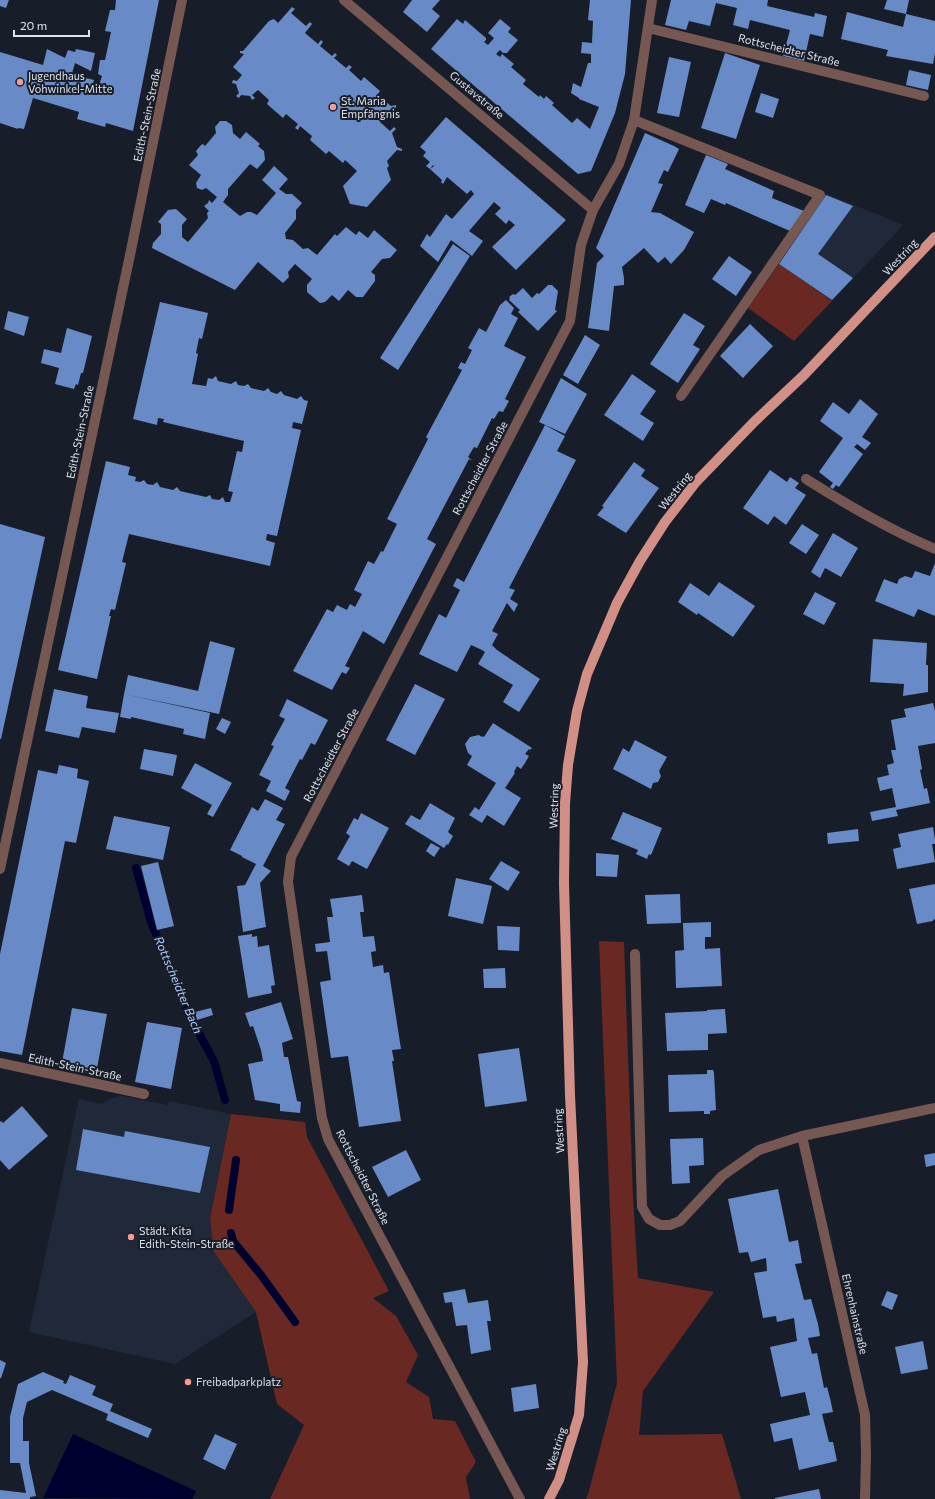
<svg xmlns="http://www.w3.org/2000/svg" width="935" height="1499" viewBox="0 0 935 1499" font-family="Commissioner,sans-serif">
<style>
.built{fill:#202939}
.green{fill:#6a2822}
.water{fill:#00002f}
.lines{fill:none;stroke-linecap:round;stroke-linejoin:round}
.stream{stroke:#00002f;stroke-width:8}
.building{fill:#688ac6}
.lane{stroke:#775752;stroke-width:10}
.street{stroke:#775752;stroke-width:10}
.primary{stroke:#d28f85;stroke-width:10}
.poi-dot{fill:#f59c90;stroke:#181e29;stroke-width:1.5}
.labels{text-anchor:middle;stroke-width:4;stroke-linejoin:round;paint-order:stroke}
.street-label{font-size:11px;fill:#dee2ea;stroke:#181e29}
.poi-label{font-size:11px;fill:#dee2ea;stroke:#181e29;text-anchor:start}
.water-label{font-size:12px;font-style:italic;fill:#aeccfd;stroke:#181e29}
</style>
<rect width="100%" height="100%" fill="#181e29"/>
<path class="built" d="M827,194L903,225L832,301L779,264Z
M120,1096L168,1105L169,1101L231,1114L210,1218L214,1252L256,1312L175,1364L29,1332L79,1099L102,1104L110,1099Z"/>
<path class="green" d="M779,264L832,301L794,341L748,308Z
M599,941L624,942L633,1197L638,1278L714,1292L643,1391L639,1435L722,1434L741,1499H586L589,1491L617,1383Z
M231,1114L305,1122L307,1137L389,1291L373,1298L396,1316L418,1355L406,1382L429,1397L433,1419L455,1421L476,1462L466,1477L470,1499H270L304,1425L277,1404L256,1312L214,1252L210,1218Z"/>
<path class="water" d="M73,1434L196,1491L192,1499L43,1498Z"/>
<g class="lines">
<path class="stream" d="M136,868L151,922L190,1017L214,1061L225,1100
M229,1210L236,1160
M231,1233L233,1241L261,1275L295,1322"/>
</g>
<path class="building" d="M0,0H9L6,8L0,6Z
M116,0H159L133,131L106,123L105,127L77,119L79,112L33,98L24,129L18,128V129L0,123V52L43,65L47,49L65,58L68,50L75,52L76,49L95,53L91,71L75,63L71,77L77,79L78,76L94,80L93,84L99,85L102,76L98,74L100,60H105L111,32L105,31L110,10H115Z
M412,0H440L432,9L440,16L427,32L403,12Z
M590,0H631L625,74L615,113L591,171L578,174L431,49L457,19L463,24L465,20L486,38V40L484,42L488,45L494,38L488,33L500,19L511,28L508,32L518,40L507,53H503L500,50L496,54L500,57L502,54L514,64L511,67L526,80L523,84L539,97L540,95L544,99L546,96L554,103L552,105L572,123L577,118L590,129L599,107L579,99V98L571,93L573,83L581,87L588,63H591V54L581,53L582,42L592,43L593,21L588,20Z
M671,0H768L767,6L814,17L815,13L827,16L823,37L810,34L804,61L783,56L790,30L750,20L748,29L733,25L737,8L716,3L710,26L689,21L686,30L665,25Z
M887,0H909L906,14L884,9Z
M292,7L295,9L291,13L306,26L310,22L312,24L305,33L318,44L321,40L323,42L320,46L332,56L335,53L337,55L334,58L346,68L349,65L352,67L349,70L361,81L364,77L380,91L377,95L391,106L396,105V108L391,109L380,122L390,131L394,127L396,129L392,133L397,147L402,149V151L397,150L387,161L389,166L387,168L391,180L367,207L350,204L343,186L357,171L345,160L343,163L329,151L326,154L310,140L312,136L300,126L298,130L295,128L298,124L286,114L283,118L267,104L269,100L258,90L252,95L255,98L252,100L250,96L241,95L239,98L236,96L239,93L236,84L232,83L233,80L237,81L242,75L233,67L244,54L240,53V51H243L269,21L274,19L278,23Z
M847,12L903,27L906,14L935,21V53L933,64L886,56L888,50L841,39Z
M725,53L760,65L736,139L701,128Z
M669,57L691,62L679,117L657,113Z
M909,70L931,75L928,90L906,85Z
M761,93L779,99L773,118L755,112Z
M446,117L566,220L516,270L492,247L515,225L509,220L506,224L495,214L501,208L494,202L469,231L483,241L472,256L451,240L438,262L420,246L427,234L430,237L446,214L452,219L474,194L471,190L467,194L447,177L443,184L441,182L442,180L430,169L434,166L433,165L430,169L426,166L430,162L423,156L426,152L420,147Z
M220,121H226L232,125L233,133L240,139L246,132L260,144L258,146L264,151L265,160L257,169L250,164L228,189V195L223,202L240,216L247,212H251L257,215L276,193L262,180L274,166L288,179L279,189L286,194H292L302,203L296,210V219L285,233L286,239L293,240L303,249L308,248L317,255L335,234L337,236L346,227L356,235L359,231L368,238L374,230L397,250L390,258L382,259L371,272L375,275V281L363,297H356L348,290L339,301L332,295L325,302L320,303L307,292V285L312,279L295,264L288,272L289,277L283,283L258,262L235,290L152,248L153,243L161,234V224L158,222L168,210L176,209L187,219L182,225V237L188,242L208,218L207,213L209,211L204,206L208,203L209,200L212,203L217,197L206,188L202,190L197,188L196,183L201,175L189,165L198,155L196,151L201,145L203,144L205,146L216,133L215,127Z
M645,133L674,146L679,149L668,172L664,170L658,183L663,184L651,212L660,213L694,232L684,250L671,264L665,257L658,263L644,248L622,267L624,278V285L614,286L609,331L588,328L597,263L604,256L596,248Z
M706,155L728,164L725,169L774,191L772,198L804,211L790,231L726,203L725,205L711,199L704,213L685,205Z
M826,195L853,206L818,254L853,278L832,300L779,264Z
M453,244L470,256L398,370L380,358Z
M729,256L752,272L736,296L712,279Z
M548,285H552L558,291L555,310L557,311L538,331L518,312L520,310L509,300L510,298L509,297L513,294L515,295L523,288L532,298L537,293L539,294Z
M506,300L514,308L511,314L518,318L504,346L526,357L505,399L509,401L503,412L499,411L494,419L492,418L477,448L474,447L468,457L473,461L469,459L427,539L436,544L384,644L363,631L345,666L350,668L346,674L342,672L332,690L293,671L327,609L333,612L337,605L347,610L350,604L355,607L362,594L354,590L368,561L374,564L381,551L383,552L397,524L387,519L428,439L426,437L462,370L458,368L461,362L465,364L472,350L468,348L479,328L486,332L500,305Z
M160,302L208,313L202,339L199,338L196,353L198,354L192,384L206,386L208,378L212,379L216,376L218,381L231,384L236,381L238,385L244,386L248,384L251,388L264,391L268,388L271,392L277,394L281,391L284,395L297,399L301,396L304,400L308,401L302,424L293,422L292,428L301,430L277,536L267,534L266,540L275,543L270,566L129,534L122,562L126,563L115,610L111,609L109,616H111L97,679L58,670L106,461L130,467L128,475L136,477L135,481L140,482L144,480L147,484L153,485L157,482L160,487L173,490L177,487L180,491L206,497L210,495L212,499L219,500L223,497L225,502H230L233,492L228,491L237,451L242,452L244,441L163,422L164,419L158,418L157,425L133,419Z
M8,311L29,317L24,336L4,329Z
M684,313L705,326L693,345L700,349L678,383L650,364Z
M750,324L773,346L743,378L720,356Z
M67,328L92,336L83,373H81L78,385L76,384L74,389L55,384L59,368L41,363L44,349L61,353Z
M585,335L600,345L578,384L563,375Z
M632,374L656,391L640,414L654,423L643,441L604,415Z
M561,378L587,394L565,434L539,422Z
M860,399L878,414L862,437L871,443L865,450L857,444L854,447L863,454L839,487L836,485L833,489L830,487L833,483L819,472L843,438L820,421L833,402L849,414Z
M545,425L565,436L557,451L576,460L509,588L515,590L510,599L518,604L514,612L507,603L492,631L498,634L492,645L497,650L540,679L519,712L503,702L513,685L478,664L485,652L482,650L471,645L457,672L419,654L439,614L446,618L460,590L453,586L457,578L464,582Z
M634,462L645,470L641,476L659,488L626,533L597,515L604,507L602,506Z
M770,470L787,482L790,477L799,483L795,488L806,495L786,525L774,516L768,525L743,508Z
M0,524L45,537L1,739H0Z
M802,524L819,535L806,554L789,543Z
M833,533L858,548L841,577L825,568L820,578L811,572Z
M935,563V616L918,609L914,617L875,601L884,579L897,584L899,579L905,576L912,578L915,571L930,576Z
M719,582L755,606L733,637L698,613L697,615L678,602L690,583L709,596Z
M815,592L836,603L824,625L803,614Z
M873,639L927,643L926,665H928V692L903,696L904,684L870,682Z
M210,641L235,648L219,714L124,694L128,675L198,691Z
M415,684L445,699L415,755L386,740Z
M54,689L88,696L86,708L119,713L115,733L82,727L79,738L45,731Z
M124,694L210,713L205,739L183,734L184,729L131,717V719L120,717Z
M287,699L328,720L315,745L311,743L302,760L300,759L285,788L290,791L285,801L266,791L271,781L259,775L274,746L271,745L285,719L279,716Z
M933,703L935,711V743L918,746L922,769L920,770L924,789L927,788L930,803L896,810L898,816L872,821L870,812L896,807L892,788L880,791L877,778L889,775L887,765L894,763L891,750H896L891,720L906,717L904,709Z
M222,718L231,722L225,734L216,729Z
M493,723L532,748L530,750L529,749L525,754L529,756L525,763L521,769L517,766L514,772L515,773L505,788L521,798L504,826L487,815L482,823L469,815L475,807L479,810L496,783L467,765L472,756L468,753L465,744L470,737L479,735L482,737L483,736L484,737Z
M635,740L667,757L659,771L661,776L658,782L653,783L651,789L613,769L623,748L629,752Z
M144,749L177,755L173,776L140,769Z
M195,763L232,783L213,817L207,814L212,805L181,788Z
M59,765L78,769L77,778L89,781L76,843L65,841L22,1055L0,1051V954L38,770L57,774Z
M265,799L283,808L276,820L285,824L263,866L271,871L260,883L266,927L243,932L237,886L245,885L256,864L242,857V856L230,850L252,807L258,811Z
M430,803L455,818L448,832L453,836L448,845L447,844L444,848L405,824L411,815L420,820Z
M623,812L662,828L651,855L649,854L647,859L636,854L638,850L611,839Z
M361,813L389,828L367,869L352,861L349,866L337,859L350,836L346,833L354,818L358,820Z
M114,816L170,827L163,860L106,849Z
M933,827L935,840V844H932L935,862L897,869L893,849L901,847L898,834Z
M858,829L859,841L828,844L827,833Z
M431,843L440,848L434,857L426,851Z
M596,853L619,855L617,877L596,876Z
M501,861L520,872L508,891L489,879Z
M158,862L174,926L157,930L141,866Z
M456,878L492,886L483,924L448,916Z
M935,884V919L933,920V921L917,924L909,889Z
M680,894L681,923L647,924L645,895Z
M362,895L364,912H360L363,937L374,936L376,951L371,952L373,967L383,965L384,973L389,972L401,1049L392,1050L394,1061H392L401,1121L359,1127L348,1056L331,1058L320,982L331,980L327,951L316,952L315,944L330,942L327,917H333L330,899Z
M711,922V937H705V949L720,948L722,986L676,988L675,951L684,950L683,923Z
M497,926L520,927L519,951L498,950Z
M252,934V937L257,936L258,947L269,945L275,985L271,986L272,993L248,998L238,936Z
M505,968L506,988H484L483,969Z
M281,1002L293,1039L282,1043L284,1057H288L297,1101L301,1102L300,1113L280,1111V1104L255,1100L248,1064L263,1061L261,1050L253,1026L250,1027L245,1013Z
M72,1008L107,1014L96,1074L61,1068Z
M211,1008L213,1015L197,1020L195,1012Z
M725,1009L727,1033L708,1034V1050L667,1051L665,1013L707,1011V1010Z
M147,1022L182,1028L171,1089L135,1082Z
M519,1048L527,1101L485,1107L478,1054Z
M707,1070H713L714,1073L716,1110L710,1111V1114H704V1111L669,1112L668,1075L707,1074Z
M22,1106L48,1136L9,1170L0,1160V1122L1,1121L3,1123Z
M83,1129L124,1137L125,1131L210,1147L200,1193L76,1170Z
M703,1138L704,1165L689,1166L690,1183L672,1184L670,1139Z
M406,1150L421,1180L388,1197L372,1167Z
M935,1153V1165L926,1167L924,1155Z
M778,1189L789,1242L798,1240L802,1263L795,1264L804,1300L811,1299L818,1324L820,1336L808,1338L812,1354L817,1353L824,1388L827,1387L830,1398L833,1412L822,1414L829,1442H833L837,1461L799,1470L792,1438L774,1442L770,1424L810,1415L805,1392L781,1397L770,1347L797,1341L794,1318L777,1322L776,1316L763,1318L754,1273L767,1271L766,1258L751,1262L748,1252L739,1253L728,1199Z
M465,1289L468,1303L488,1300L491,1321H487L491,1350L471,1354L467,1325L456,1326L452,1302L445,1303L443,1293Z
M887,1291L898,1295L892,1310L881,1305Z
M923,1341L928,1369L901,1374L895,1347Z
M0,1360L6,1363L1,1378H0Z
M43,1372L64,1381L63,1383L66,1384L70,1375L96,1386L92,1395L113,1404L110,1411L152,1429L148,1438L106,1420L108,1414L52,1390L27,1402L23,1418V1441H29V1463L36,1496L30,1497V1499H0V1490L26,1493L20,1463H10V1417L18,1384Z
M536,1384L539,1408L514,1412L511,1388Z
M215,1434L237,1444L225,1470L203,1459Z
M819,1489L821,1499H775V1498Z"/>
<g class="lines">
<path class="lane" d="M648,28L924,96
M634,120L820,195L681,396
M806,479C847,505 890,530 935,549
M635,954L642,1207L649,1219L660,1225H670L680,1221L722,1176L759,1150L802,1136L935,1108
M0,1063L144,1094
M802,1136L865,1415L866,1454L865,1499"/>
<path class="street" d="M344,0L593,210
M0,869L130,255L182,0
M520,1499L328,1139L322,1118L288,882L291,857L570,321L581,245L593,210L619,164L634,120L652,0"/>
<path class="primary" d="M549,1499L559,1480L579,1415L583,1362L570,1095L564,883L565,803L568,765L577,711L587,674L617,603L640,561L665,522L696,482L754,422L804,375L935,237"/>
</g>
<g class="poi-dot">
<circle cx="20" cy="82" r="4"/>
<circle cx="333" cy="107" r="4"/>
<circle cx="131" cy="1237" r="4"/>
<circle cx="188" cy="1382" r="4"/>
</g>
<g class="labels">
<g class="street-label">
<text transform="translate(789 50) rotate(14)" y="4">Rottscheidter Straße</text>
<text transform="translate(477 95) rotate(40)" y="4">Gustavstraße</text>
<text transform="translate(147 115) rotate(-78)" y="4">Edith-Stein-Straße</text>
<text transform="translate(900 257) rotate(-47)" y="4">Westring</text>
<text transform="translate(80 432) rotate(-78)" y="4">Edith-Stein-Straße</text>
<text transform="translate(480 468) rotate(-62)" y="4">Rottscheidter Straße</text>
<text transform="translate(675 491) rotate(-51)" y="4">Westring</text>
<text transform="translate(331 755) rotate(-62)" y="4">Rottscheidter Straße</text>
<text transform="translate(554 806) rotate(-88)" y="4">Westring</text>
<text transform="translate(75 1067) rotate(12)" y="4">Edith-Stein-Straße</text>
<text transform="translate(559 1131) rotate(-93)" y="4">Westring</text>
<text transform="translate(363 1177) rotate(63)" y="4">Rottscheidter Straße</text>
<text transform="translate(855 1314) rotate(77)" y="4">Ehrenhainstraße</text>
<text transform="translate(556 1449) rotate(-73)" y="4">Westring</text>
</g>
<g class="poi-label">
<text x="28" y="80">Jugendhaus<tspan x="28" dy="13">Vohwinkel-Mitte</tspan></text>
<text x="341" y="105">St. Maria<tspan x="341" dy="13">Empfängnis</tspan></text>
<text x="139" y="1235">Städt. Kita<tspan x="139" dy="13">Edith-Stein-Straße</tspan></text>
<text x="196" y="1386">Freibadparkplatz</text>
</g>
<g class="water-label">
<text transform="translate(178 985) rotate(67)" y="4">Rottscheidter Bach</text>
</g>
</g>
<path d="M14 30v6h75v-6" fill="none" stroke="#dee2ea" stroke-width="2"/>
<text x="20" y="30" font-size="12" fill="#dee2ea" stroke="#181e29" stroke-width="3" paint-order="stroke">20 m</text>
</svg>
